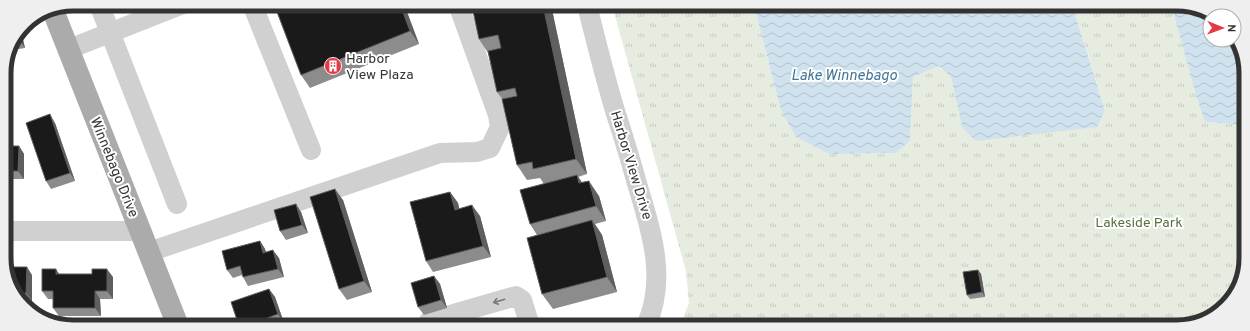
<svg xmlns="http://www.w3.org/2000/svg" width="1250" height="331" viewBox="0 0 1250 331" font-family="Overpass,sans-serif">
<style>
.grass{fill:url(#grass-tufts)}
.water{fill:url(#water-waves)}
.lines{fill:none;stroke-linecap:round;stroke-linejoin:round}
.minor{stroke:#d0d0d0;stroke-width:20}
.major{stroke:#ababab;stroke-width:22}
.wall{fill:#8c8c8c}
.shaded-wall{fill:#5f5f5f}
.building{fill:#1a1a1a;stroke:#5f5f5f}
.oneway{stroke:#7a7a7a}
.labels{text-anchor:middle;stroke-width:4;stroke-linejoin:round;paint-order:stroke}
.poi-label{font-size:14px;fill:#333;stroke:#fff;text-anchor:start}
.street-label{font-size:14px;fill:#333;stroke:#fff}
.park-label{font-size:14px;fill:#56703f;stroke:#fff}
.water-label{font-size:15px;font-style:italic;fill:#3f7597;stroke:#fff}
.rim{fill:none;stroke:#333;stroke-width:5}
</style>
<defs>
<pattern id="grass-tufts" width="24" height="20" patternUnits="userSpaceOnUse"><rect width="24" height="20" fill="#e6ecdf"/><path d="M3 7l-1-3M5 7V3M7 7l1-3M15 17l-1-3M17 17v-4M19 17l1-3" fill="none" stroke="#c6cbc0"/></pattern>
<pattern id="water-waves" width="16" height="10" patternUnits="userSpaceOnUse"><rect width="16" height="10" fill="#cfe2ee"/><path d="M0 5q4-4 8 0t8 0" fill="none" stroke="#b2c2cd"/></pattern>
</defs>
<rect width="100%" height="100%" fill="#fff"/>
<path class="grass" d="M612,5H754L781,111L796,137L829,154L896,153L910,141L913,77L939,66L951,77L962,127L1105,109L1072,5H1171L1197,99L1205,122L1245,125V272L1222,310L1181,327L680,326L689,303L686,271Z"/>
<path class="water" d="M754,5H1072L1105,110L1097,127L976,141L962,127L951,77L939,66L913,77L910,141L896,153L829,154L796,137L781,111Z
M1171,5H1191L1211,16L1210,40L1234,39L1245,59V125L1205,122L1197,99Z"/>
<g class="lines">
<path class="minor" d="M99,4L177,204
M252,4L311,150
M587,5C596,41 605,78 616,114C624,138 631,162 638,187C652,233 667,280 646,326
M69,49L183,4
M5,231H141
M149,252L440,153L477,152L490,148L500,127L498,115L458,4
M427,326L429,321L516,296L522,300L530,326"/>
<path class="major" d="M52,8L178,326"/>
</g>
<path class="wall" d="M404,4L419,44L310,88L301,75Z
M551,5L587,174L578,177L582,183L599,196L606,221L595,224L602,235L617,292L553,309L542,294L537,235L530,224L544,184L540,178L527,180L517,165L503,100L497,92L488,53L479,39Z
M21,31L25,48L12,50Z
M55,123L75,181L51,189L46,181Z
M5,146H19L24,154V179H5Z
M450,192L458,203L459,209L480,216L491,257L433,272L426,261Z
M343,200L372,292L347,300L339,289Z
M301,212L308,233L286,240L280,231Z
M260,241L265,249L266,252L279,258L284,277L248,286L243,277L242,275L233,278L227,270Z
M978,270L981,274L985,297L970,299L967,295Z
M5,272L32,275V301H21Z
M59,274L113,277V299H100L101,316H59L53,308V299H48L42,291Z
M434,276L440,284L447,308L424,315L418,307Z
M269,289L275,297L284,323L274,326H239Z"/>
<path class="shaded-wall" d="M400,4H404L419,44L410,31Z
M543,5H551L587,174L576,159Z
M21,31L25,48L19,40L18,37Z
M50,114L55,123L75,181L70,173Z
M19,146L24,154V179L18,171Z
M577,175L587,190L579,183Z
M589,181L599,196L606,221L596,206Z
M335,189L343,200L372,292L364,281Z
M450,192L458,203L462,221L455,210Z
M296,204L301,212L308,233L302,225Z
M472,205L480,216L491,257L483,246Z
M592,220L602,235L617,292L607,277Z
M260,241L265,249L268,261L263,253Z
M273,250L279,258L284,277L278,269Z
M27,267L32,275V301L26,293Z
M56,269L61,277L56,274Z
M107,269L113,277V299L107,291Z
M978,270L981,274L985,297L982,292Z
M434,276L440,284L447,308L441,300Z
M269,289L275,297L284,323L278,314Z
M95,291L100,299L101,316L95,308Z"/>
<path class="building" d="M274,4H400L410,31L301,75Z
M493,5H543L576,159L533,169L532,162L517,165L502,99L517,96L515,88L497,92L488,51L501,48L498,35L479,39L473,11L493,7Z
M50,114L70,173L46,181L26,123Z
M5,146H19L18,171H5Z
M577,175L579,183L589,181L596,206L530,224L520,190Z
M335,189L364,281L339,289L310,197Z
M450,192L455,210L472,205L483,246L426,261L410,202Z
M296,204L302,225L280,231L274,210Z
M592,220L607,277L542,294L527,238Z
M260,241L263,253L273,250L278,269L243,277L240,266L227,270L222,251Z
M5,267H27L26,293H17L5,272Z
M42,269H56V274H92V269H107V291H95V308H53V291H42Z
M978,270L982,292L967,295L963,272Z
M434,276L441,300L418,307L411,283Z
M269,289L278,314L245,326H239L231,302Z"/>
<defs><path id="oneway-shaft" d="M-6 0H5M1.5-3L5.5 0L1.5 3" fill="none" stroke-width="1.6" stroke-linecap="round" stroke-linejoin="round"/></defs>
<use class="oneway" href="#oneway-shaft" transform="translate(499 301) rotate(164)"/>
<defs>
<g id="building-disc" transform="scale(0.9)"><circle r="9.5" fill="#e63946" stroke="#fff"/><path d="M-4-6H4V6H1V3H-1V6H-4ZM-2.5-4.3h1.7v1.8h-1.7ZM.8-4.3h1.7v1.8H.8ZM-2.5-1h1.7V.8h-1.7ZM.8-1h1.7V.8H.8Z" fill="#fff"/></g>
</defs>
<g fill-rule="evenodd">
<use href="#building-disc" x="333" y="66"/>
</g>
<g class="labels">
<g class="poi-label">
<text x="346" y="63">Harbor<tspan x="346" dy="16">View Plaza</tspan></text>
</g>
<g class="street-label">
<text transform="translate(632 165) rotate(73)" y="5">Harbor View Drive</text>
<text transform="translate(115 167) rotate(68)" y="5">Winnebago Drive</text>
</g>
<g class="park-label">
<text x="1139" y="227">Lakeside Park</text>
</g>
<g class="water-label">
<text x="844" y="80">Lake Winnebago</text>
</g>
</g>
<path d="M0 0H1250V331H0ZM73 11H1177A62 62 0 0 1 1239 73V258A62 62 0 0 1 1177 320H73A62 62 0 0 1 11 258V73A62 62 0 0 1 73 11Z" fill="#efefef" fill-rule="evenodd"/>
<path class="rim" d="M73 11H1177A62 62 0 0 1 1239 73V258A62 62 0 0 1 1177 320H73A62 62 0 0 1 11 258V73A62 62 0 0 1 73 11Z"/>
<g transform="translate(1222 28) rotate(91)"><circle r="19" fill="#ffffff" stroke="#adadad"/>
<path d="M0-3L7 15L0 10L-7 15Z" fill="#e63946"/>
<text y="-6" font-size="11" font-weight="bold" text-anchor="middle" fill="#333333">N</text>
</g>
</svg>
